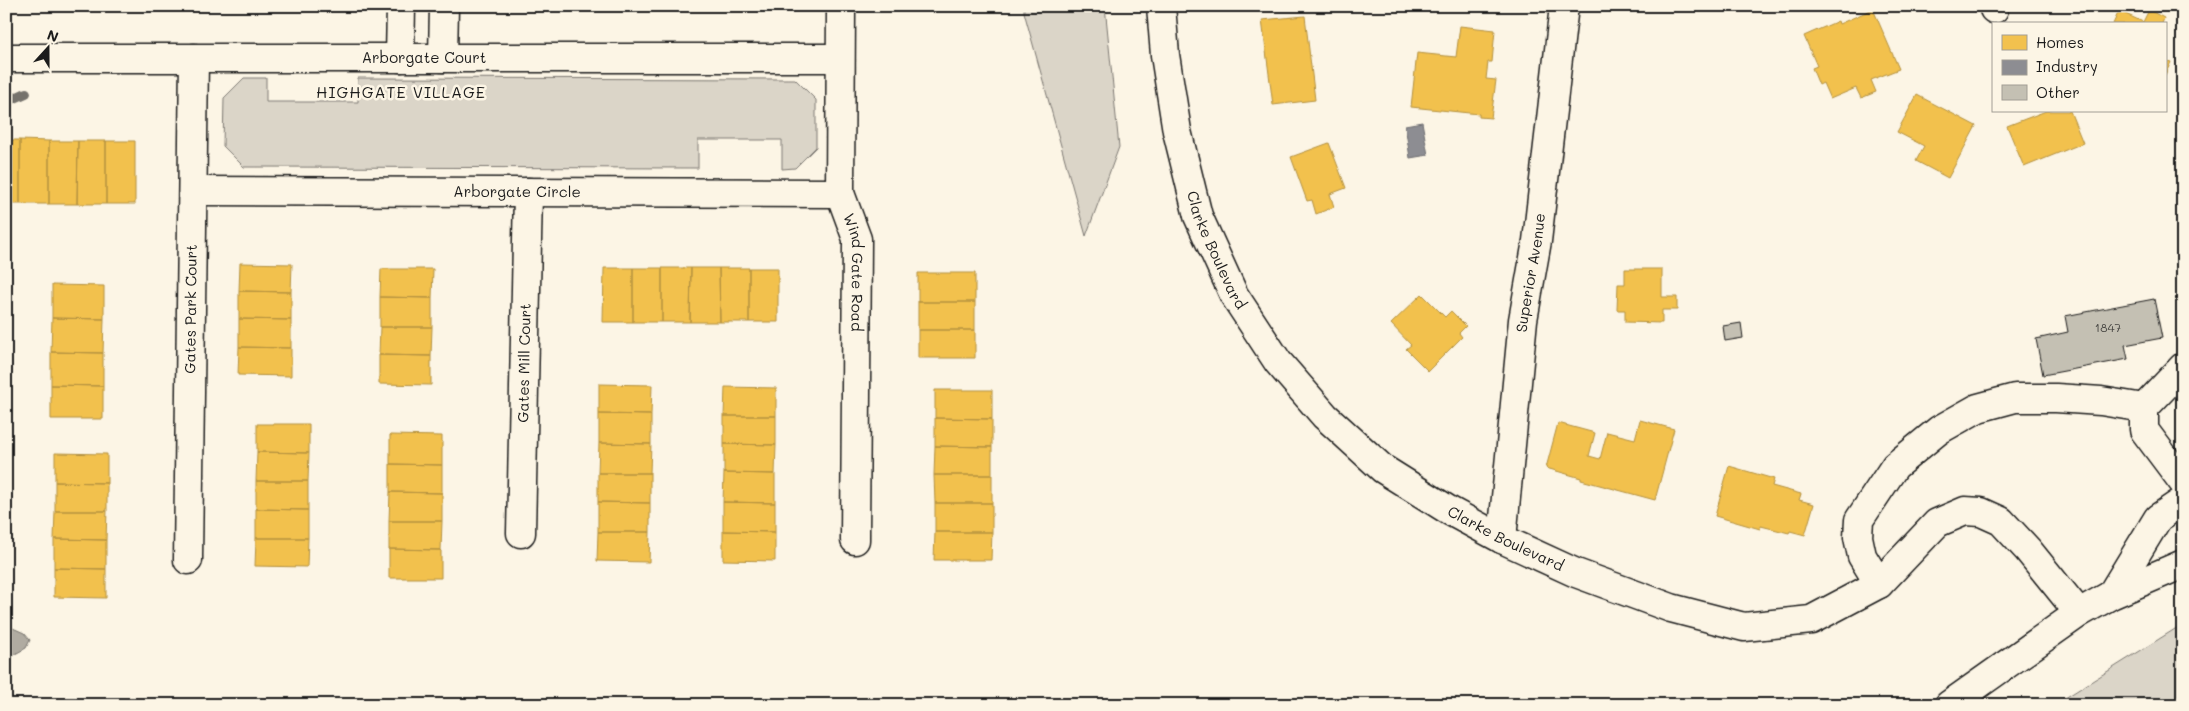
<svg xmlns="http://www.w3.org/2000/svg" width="2189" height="711" viewBox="0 0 2189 711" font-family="Mali,sans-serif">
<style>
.green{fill:#dbd5c8;stroke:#7c7872}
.water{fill:#b0aba1;stroke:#75726c}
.homes{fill:#f2c14e;stroke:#b2903f}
.industry{fill:#8d8d92;stroke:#6b6b6f}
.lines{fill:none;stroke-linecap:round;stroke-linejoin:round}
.stream{stroke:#75726c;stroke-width:10}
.building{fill:#c4c0b3;stroke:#1c1c1c}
.minor-casing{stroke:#1c1c1c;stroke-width:31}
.major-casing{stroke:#1c1c1c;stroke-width:31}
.minor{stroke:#fcf5e5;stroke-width:28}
.major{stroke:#fcf5e5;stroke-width:28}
.labels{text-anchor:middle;stroke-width:5;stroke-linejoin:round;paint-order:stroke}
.number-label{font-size:12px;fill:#464542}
.street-label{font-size:15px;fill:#1c1c1c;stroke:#fcf5e5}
.neighbourhood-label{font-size:16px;letter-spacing:1px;fill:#1c1c1c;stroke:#fcf5e5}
</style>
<rect width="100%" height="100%" fill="#fcf5e5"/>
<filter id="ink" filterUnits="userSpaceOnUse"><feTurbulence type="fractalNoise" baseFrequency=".02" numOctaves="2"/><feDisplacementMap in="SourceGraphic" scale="10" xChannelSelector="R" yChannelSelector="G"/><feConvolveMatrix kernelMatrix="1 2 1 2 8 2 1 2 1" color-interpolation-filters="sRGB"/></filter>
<g filter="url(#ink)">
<path class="green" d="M1024,6H1105L1119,147L1086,236L1024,12Z
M244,78H266V102H358V78L795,79L816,100V147L795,168L782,169V140H698V168L244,167L223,146L224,98Z
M2183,624V705H2054Z"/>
<path class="water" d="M6,625L24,633L30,640L26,648L6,659Z"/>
<path class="homes" d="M697,6H763V11L697,9Z
M1873,9L1899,69L1871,80L1876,92L1861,98L1856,88L1830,99L1823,83L1819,85L1812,68L1817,66L1804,36L1838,21L1839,24Z
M2149,10L2164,18L2162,24H2113L2119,11L2143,22Z
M1305,16L1315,100L1273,105L1262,20Z
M1460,26L1495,30L1492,62H1488L1486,79L1496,80L1491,118L1479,117V114L1411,107L1417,53L1456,57Z
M2165,60L2171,62L2165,75Z
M1917,95L1976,126L1948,178L1916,161L1924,146L1897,132Z
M2046,111H2070L2083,143L2024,167L2007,126Z
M6,140H20V204H6Z
M20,140L49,141V204H20Z
M49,141H78L77,204H49Z
M78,141H106V204H77Z
M106,141H135V204H106Z
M1329,143L1346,188L1330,194L1334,207L1316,214L1312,200L1307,201L1291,157Z
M240,263L292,264L291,292L239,291Z
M604,268H633V322H603Z
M633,268H662V322H633Z
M662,268H691L690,322H662Z
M691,268H719L720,322H690Z
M719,268H749V322H720Z
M749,268H778V322H749Z
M381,269H433L432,298L380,297Z
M1625,269H1662V297H1677V310H1662V323L1625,322V310H1617L1618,284H1625Z
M918,273H975V302H918Z
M52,285L104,286V319L52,318Z
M239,291L291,292V320L239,319Z
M1422,294L1445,317L1451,311L1466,326L1459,333L1462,337L1428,371L1406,349L1411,345L1391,324Z
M380,297L432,298V327H380Z
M918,302H975V330H918Z
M52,318L104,319L103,353L51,352Z
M239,319L291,320V348L239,347Z
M380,327H432L431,356L379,355Z
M918,330H975V358H918Z
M239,347L291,348V376L238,375Z
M51,352L103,353V386L51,385Z
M379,355L431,356V385L379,384Z
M599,384L652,385L651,415L599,414Z
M51,385L103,386V419H51Z
M725,387L776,388V416H724Z
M935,390H992V419L935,418Z
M599,414L651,415V444L599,443Z
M724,416H776V445L724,444Z
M935,418L992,419V447L935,446Z
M1640,420L1674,429L1655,500L1581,480V478L1546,468L1558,423L1595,433L1589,456L1600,459L1607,432L1635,439Z
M257,424H309V453L257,452Z
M390,435L442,436V465L390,464Z
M599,443L651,444L650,473H598Z
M724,444L776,445L775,474L724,473Z
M935,446L992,447V475H934Z
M257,452L309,453L308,481H256Z
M55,453L107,454V483L55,482Z
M390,464L442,465V493L390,492Z
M1729,466L1774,479L1772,486L1801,494L1799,500L1814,504L1805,535L1790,531L1789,533L1761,526L1760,529L1715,516Z
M598,473H650V503L598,502Z
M724,473L775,474V503L723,502Z
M934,475H992V503H935Z
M256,481H308V510L256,509Z
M55,482L107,483V511H55Z
M390,492L442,493V521H389Z
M598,502L650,503V532H598Z
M723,502L775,503V532L723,531Z
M935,503H992V532H935Z
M256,509L308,510V538H256Z
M55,511H107L106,540L54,539Z
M389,521H442L441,550L389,549Z
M723,531L775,532V561L723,560Z
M598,532H650L649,562L597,561Z
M935,532H992L991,560H934Z
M256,538H308L307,567L255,566Z
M54,539L106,540V569L54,568Z
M389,549L441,550V578H389Z
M54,568L106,569V598L54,597Z"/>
<path class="industry" d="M1422,122L1428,155L1410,158L1405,125Z"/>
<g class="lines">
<path class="stream" d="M6,102L26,93"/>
</g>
<path class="building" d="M2154,299L2162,338L2125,345L2128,359L2043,375L2036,339L2068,332L2065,316Z
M1741,323L1743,338L1725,341L1723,326Z"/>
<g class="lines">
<g class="minor-casing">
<g id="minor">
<path id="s1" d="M841,6L840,193L857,239L855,540"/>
<path id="s2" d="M1161,6L1165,55L1177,131L1198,216L1234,295L1278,362L1325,416L1383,469L1450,511L1502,539L1576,573L1671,608L1744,627L1811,620L1879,584L1937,523L1965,511L1981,512L2001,521L2028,550L2079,613"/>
<path d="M1994,6V9"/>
<path id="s3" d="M6,58H840"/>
<path d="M400,58L401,6"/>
<path d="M443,58L444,6"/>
<path id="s4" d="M193,191L840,193"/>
<path d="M2183,367L2144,408V430L2183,482"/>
<path id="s5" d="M521,533L528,192"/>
<path id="s6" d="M1502,539L1523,320L1537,241L1564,6"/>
<path id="s7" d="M188,560L194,58"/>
<path d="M1879,584L1862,556L1858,537L1859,520L1895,466L1939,430L1978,408L2015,398H2056L2101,401L2144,408"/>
</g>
</g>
<g class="major-casing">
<path id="major" d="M2111,595L2158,518L2183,501
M1949,705L2079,613L2111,595L2183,564"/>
</g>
<use href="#minor" class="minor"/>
<use href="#major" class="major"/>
</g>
</g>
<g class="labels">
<g class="number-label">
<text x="2108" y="332">1847</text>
</g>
<g class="street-label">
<text dy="5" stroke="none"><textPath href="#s3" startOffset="418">Arborgate Court</textPath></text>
<text dy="5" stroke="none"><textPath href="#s4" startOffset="324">Arborgate Circle</textPath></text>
<text dy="5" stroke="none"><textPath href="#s2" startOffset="252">Clarke Boulevard</textPath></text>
<text dy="5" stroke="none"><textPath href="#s1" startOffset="269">Wind Gate Road</textPath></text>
<text dy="5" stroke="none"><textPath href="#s6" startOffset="268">Superior Avenue</textPath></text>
<text dy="5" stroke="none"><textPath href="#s7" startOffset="251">Gates Park Court</textPath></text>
<text dy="5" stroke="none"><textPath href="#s5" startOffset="170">Gates Mill Court</textPath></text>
<text dy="5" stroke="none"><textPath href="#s2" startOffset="672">Clarke Boulevard</textPath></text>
</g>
<g class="neighbourhood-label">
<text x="401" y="98">HIGHGATE VILLAGE</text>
</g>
</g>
<rect width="2189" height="711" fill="none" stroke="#fcf5e5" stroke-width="25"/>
<rect x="12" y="12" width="2164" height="686" fill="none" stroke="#1c1c1c" stroke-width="2" filter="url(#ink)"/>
<rect x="1992" y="22" width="175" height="90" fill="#fcf5e5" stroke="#a29e95"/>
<rect x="2002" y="35" width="25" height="15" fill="#f2c14e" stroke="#a29e95"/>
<text x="2036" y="48" font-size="15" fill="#1c1c1c">Homes</text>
<rect x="2002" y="60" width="25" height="15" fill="#8d8d92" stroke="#a29e95"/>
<text x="2036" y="72" font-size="15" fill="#1c1c1c">Industry</text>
<rect x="2002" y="85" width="25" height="15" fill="#c4c0b3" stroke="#a29e95"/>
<text x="2036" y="98" font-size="15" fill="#1c1c1c">Other</text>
<g transform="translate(48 48) rotate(21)" stroke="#fcf5e5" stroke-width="4" paint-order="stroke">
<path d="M0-4L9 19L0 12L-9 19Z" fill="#1c1c1c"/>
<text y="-8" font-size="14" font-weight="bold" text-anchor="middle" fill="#1c1c1c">N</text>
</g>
</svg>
